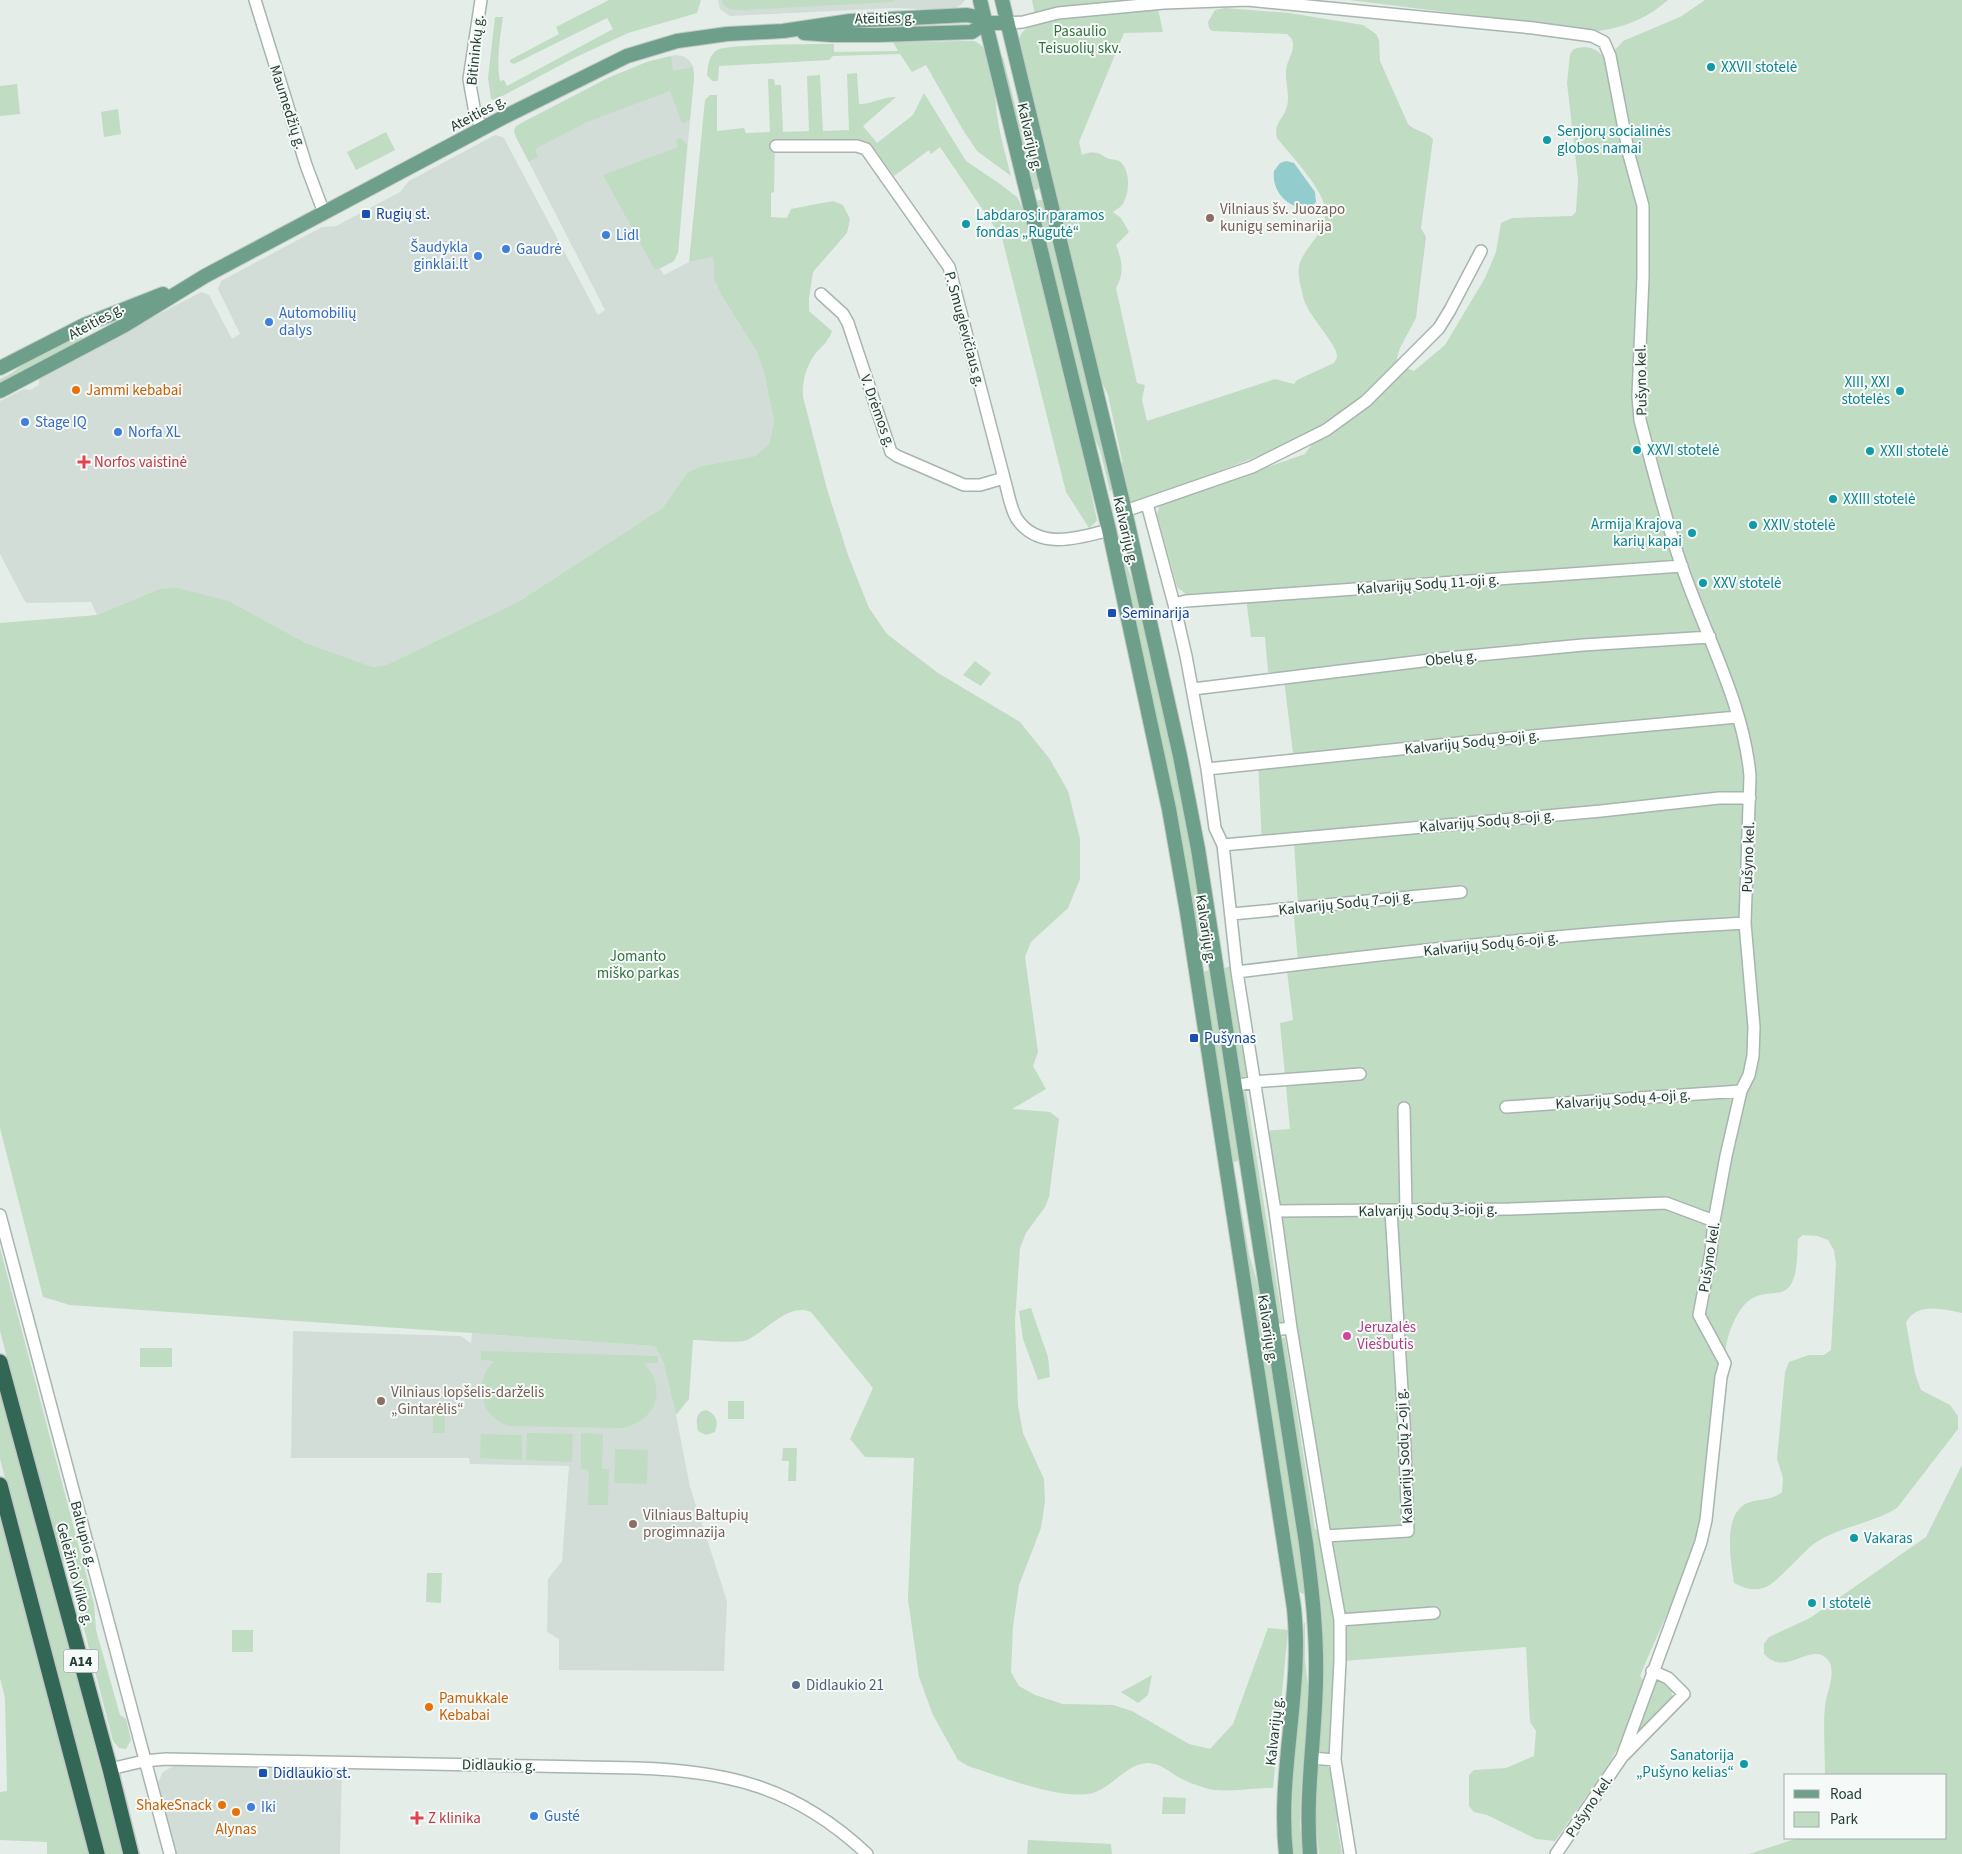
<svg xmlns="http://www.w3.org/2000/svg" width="1962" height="1854" viewBox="0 0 1962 1854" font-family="'Source Sans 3',sans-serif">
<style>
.built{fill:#d3ddd7}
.green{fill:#c0dcc3}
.water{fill:#92cccd}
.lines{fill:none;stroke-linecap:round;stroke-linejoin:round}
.minor-casing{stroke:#a8b5ae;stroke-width:14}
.major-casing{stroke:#c2c9c6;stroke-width:16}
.highway-casing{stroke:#c2c9c6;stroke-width:18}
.minor{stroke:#fff;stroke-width:11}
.major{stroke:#6d9f8b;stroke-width:14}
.highway{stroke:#336755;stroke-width:15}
.culture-dot{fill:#0f9aa8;stroke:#f5f9f7;stroke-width:2}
.transit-dot{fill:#1a4fb4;stroke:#f5f9f7;stroke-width:2}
.education-dot{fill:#8d6e63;stroke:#f5f9f7;stroke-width:2}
.shop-dot{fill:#3f7fe0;stroke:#f5f9f7;stroke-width:2}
.food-dot{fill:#e8710a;stroke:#f5f9f7;stroke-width:2}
.health-dot{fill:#e0444e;stroke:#f5f9f7;stroke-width:2}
.hotel-dot{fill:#d1479c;stroke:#f5f9f7;stroke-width:2}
.service-dot{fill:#5c6f8a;stroke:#f5f9f7;stroke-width:2}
.labels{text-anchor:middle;stroke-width:4;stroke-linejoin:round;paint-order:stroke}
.shield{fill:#f5f9f7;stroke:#63756e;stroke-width:1}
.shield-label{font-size:14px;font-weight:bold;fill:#253d33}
.street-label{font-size:15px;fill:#253d33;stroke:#f5f9f7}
.park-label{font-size:15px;fill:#337142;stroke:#f5f9f7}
.culture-label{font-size:15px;fill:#0d838f;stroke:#f5f9f7;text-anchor:start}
.education-label{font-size:15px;fill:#785e54;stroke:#f5f9f7;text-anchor:start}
.transit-label{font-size:15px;fill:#164399;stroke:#f5f9f7;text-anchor:start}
.shop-label{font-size:15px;fill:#366cbe;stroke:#f5f9f7;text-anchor:start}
.food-label{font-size:15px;fill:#c56008;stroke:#f5f9f7;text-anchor:start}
.health-label{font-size:15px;fill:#be3a42;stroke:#f5f9f7;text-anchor:start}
.hotel-label{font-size:15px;fill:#b23c85;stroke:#f5f9f7;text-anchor:start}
.service-label{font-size:15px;fill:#4e5e75;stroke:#f5f9f7;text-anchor:start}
</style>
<rect width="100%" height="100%" fill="#e5ede8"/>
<path class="built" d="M718,0H965L962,4L952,10L893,8L730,16L720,9Z
M675,55L683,56L689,60L693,66L694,77L678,252L674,261L660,269L664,275L689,262L713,257L714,280L723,298L757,352L764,372L774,422L769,444L755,456L702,466L688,472L664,508L518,602L386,665L373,667L306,643L229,601L159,589L97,615L91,602L27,603L24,600L0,554V401L24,389L30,390L39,385V380L42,375L201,292L209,295L232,339L240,334L218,289L221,281L322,227L336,226L400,192L409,181L495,135L503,137L505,140L598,315L605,310L516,137L514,130L521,123L608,78L647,62Z
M293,1331L461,1336L471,1343L472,1333L655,1346L663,1361L676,1415L690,1487L727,1601L724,1671L559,1670V1639L547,1632L548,1579L562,1561L569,1466L470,1464L469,1458H291Z
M175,1765L342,1771L340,1854H176L158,1782L163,1772Z"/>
<path class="green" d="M609,0H701L697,13L628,33L574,58L495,100L491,99L488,78L495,17H503C500,38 496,60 500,81L504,80L507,86L613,29L607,18L514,64L510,62V60L559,34L556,27Z
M722,0H895L892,2L742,10C733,10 724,10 722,0Z
M1032,0H1156L1163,32L1124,33L1079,142L1082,155C1093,150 1098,152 1107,158C1111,160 1115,159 1119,161C1131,169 1130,194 1122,205C1120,208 1115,210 1113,212L1121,218L1129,232L1116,245C1122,260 1125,273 1116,288L1137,383L1145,385L1142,400L1147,421L1275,379L1294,384L1297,380L1334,363C1335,361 1337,359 1337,356C1337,345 1309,316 1304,300C1302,291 1297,275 1299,266C1305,243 1331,232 1324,204C1319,185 1290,154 1277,138C1273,123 1284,119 1287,106C1290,95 1285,82 1286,70C1287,61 1294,52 1293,44C1293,39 1290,37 1287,34L1212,31L1209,28L1208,22L1215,10L1225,8L1289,13L1363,25L1376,34L1379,40L1380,61L1408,124C1415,131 1425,131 1433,139L1421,228L1426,237L1416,318L1400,348L1397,358L1400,366L1414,371L1445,345L1485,278L1496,252L1501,223L1512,218L1572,216L1576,212L1578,179L1567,83L1570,54L1574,49C1588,45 1597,48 1606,60L1623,41L1680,17L1705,0H1962V1313C1942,1309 1918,1302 1906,1322L1915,1373L1921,1390L1950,1405L1958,1416V1429L1897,1508C1871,1524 1841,1526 1815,1543C1802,1552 1776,1585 1763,1588C1752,1591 1744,1588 1734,1583C1731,1561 1721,1511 1750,1502C1761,1499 1773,1500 1782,1492L1783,1478L1777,1459L1785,1372L1789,1362L1809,1355H1824L1831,1350L1836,1264L1834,1250L1828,1240L1817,1236L1803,1235L1798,1239C1797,1252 1798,1268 1793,1280C1786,1299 1769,1290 1755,1297C1744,1301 1736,1316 1732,1326C1728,1334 1727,1343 1725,1352C1710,1407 1713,1465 1700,1520C1688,1574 1661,1625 1640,1676L1645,1682L1623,1739L1607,1767L1555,1841L1536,1839L1487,1815L1474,1812L1469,1806V1775L1474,1770L1506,1768L1534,1756L1536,1731L1530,1722L1526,1647L1343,1661L1264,1131L1290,1129L1280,1023L1293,1020L1286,963L1298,961L1293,906L1298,905L1294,842L1262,844L1258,760L1293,753L1283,672H1268L1265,637H1251L1245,590L1187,595L1177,587L1157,514L1160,505L1305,454L1312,444L1306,438L1138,502L1127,501L1123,485L1122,460L1108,395L1096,370L1018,45C1020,32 1024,28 1037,25Z
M1349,0H1668C1648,18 1625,27 1599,31Z
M974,41C997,49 994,95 997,115C1000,136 1006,156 1011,176L977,151L963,130L926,65L912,72L900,54L833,56L829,60L719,66L718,81H712L707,75C708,66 708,56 717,50C727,44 816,44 834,44V52L898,51L893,42Z
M671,56L673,71L693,67L694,77L690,119L685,123H682L670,91L587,122L535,149L538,157L529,162L516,137L514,130L516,126L608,78L647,62Z
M1001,57H1003L1019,121L1033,156L1040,186L1037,190L1033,189Z
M857,73L859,104C873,104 882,97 896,97L863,126L877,143L913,115L924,93L966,161L1000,184L1017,197L1026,215L1082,448L1097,521L1089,528L1066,492L1002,238L940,147L931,154L929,150L894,176L872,147L865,141H775L774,192L771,193V217L787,218L791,209L833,201L843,205L850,219L847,233L813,272L809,298V311L832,331C828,343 819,348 813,357C805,370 802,383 803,397L827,489L848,555L869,608L887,634L938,673L1020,722L1049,758L1068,791L1080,839V879L1068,908L1031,942L1025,957L1038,1052L1033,1066L1046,1089L1012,1109L1050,1112L1059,1119L1049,1197L1045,1207L1026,1233L1020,1248L1015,1321L1018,1405L1023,1433L1044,1479L1045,1501L1041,1528L1019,1585L1013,1627L1011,1672L1019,1686L1035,1695L1063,1704L1113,1705L1132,1711L1189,1744L1210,1749L1233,1724L1268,1628L1288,1630L1273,1788C1251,1787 1227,1794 1205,1788C1197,1785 1187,1782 1180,1778C1169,1772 1160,1762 1146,1763C1126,1765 1112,1787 1093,1793C1061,1801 1000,1776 968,1766L958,1760L933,1715L919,1677L908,1599L914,1458L865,1457L850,1439L873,1388L811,1312C788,1302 767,1331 747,1340C739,1344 703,1340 693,1340L689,1399L676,1415L663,1361L655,1346L70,1305L43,1297L0,1128V623L97,615L159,589L177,588L229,601L306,643L373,667L386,665L518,602L663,508L688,472L702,466L755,456L769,444L774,422L764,372L757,352L723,298L714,280L713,257L689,262L705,100L710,95H717V131L744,128L746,133L770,132L768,79H774L775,85H781L783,132L809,131L807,76L820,75L823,131L849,130L847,74Z
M17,84L20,114L0,116V86Z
M118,109L121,134L104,137L101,112Z
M386,132L395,150L356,170L347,152Z
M681,138L687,145L678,252L674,261L655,270L603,175L678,147L676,140Z
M1038,200H1042L1044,203L1112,490L1110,491L1100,450L1090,429L1036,203Z
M79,334L83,336L81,341L0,383V379L12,373L26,362Z
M1119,543C1124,562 1132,576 1137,594C1168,714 1190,837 1209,959L1200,960L1174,802L1150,687L1117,544Z
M975,661L991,673L981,686L963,675Z
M1227,938L1230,940L1250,1076L1245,1080L1239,1079L1222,969L1231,966Z
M1210,970L1240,1158L1236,1162L1232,1161L1202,972Z
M1246,1091L1283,1324L1277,1322L1242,1094Z
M1236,1178L1249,1254L1262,1299L1306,1589L1304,1594L1301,1593L1299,1591L1234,1179Z
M0,1248L94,1604L96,1630L120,1715L126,1719L131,1740L126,1749L119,1748L113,1741L69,1571L58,1551L0,1331Z
M1031,1308L1048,1357L1050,1377L1038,1380L1023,1339L1019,1311Z
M1285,1337L1315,1529H1319L1336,1629L1330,1752L1325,1755L1317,1751L1323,1663L1321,1610L1280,1340Z
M140,1348H172V1367H140Z
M481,1351L658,1356V1363H644C668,1390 656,1421 622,1428L509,1426C480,1416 472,1383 494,1361L481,1360Z
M0,1388L123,1854H104L0,1459Z
M728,1401H744V1419H728Z
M433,1410H445V1433H433Z
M706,1410C716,1414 719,1421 715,1432L706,1435L698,1431C696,1422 695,1412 706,1410Z
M527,1433L573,1434L572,1462L526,1460Z
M581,1433L603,1434L602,1469H609L608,1505H588L589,1470L581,1469Z
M481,1434L522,1435V1460L480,1458Z
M783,1448H797L796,1481H788L789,1461H782Z
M615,1449L648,1450L647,1484L614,1483Z
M1962,1465V1854H1749L1798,1838H1946V1775H1825C1825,1752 1823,1728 1825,1705C1827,1691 1835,1678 1830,1663C1828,1659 1823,1655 1819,1654C1798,1653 1783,1674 1764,1654V1644L1769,1637L1810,1618L1926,1537Z
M0,1511L89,1854H47V1842L0,1840V1792L7,1791L5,1698L0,1678Z
M427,1573H442L441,1603L426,1602Z
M1304,1623H1305V1661L1309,1694L1301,1793L1300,1825L1303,1854H1293C1288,1777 1303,1701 1304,1623Z
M232,1630H253V1652H232Z
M1152,1675L1148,1695L1138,1703L1121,1692Z
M1659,1680H1666L1671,1686L1672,1697L1644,1729L1637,1731L1655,1681Z
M1325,1764L1332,1771L1339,1818L1337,1824L1342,1854H1319L1316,1828L1315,1768Z
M1163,1797L1186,1798L1185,1814H1162Z
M1028,1840L1111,1844L1112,1854H1027Z"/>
<path class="water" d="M1286,161L1294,163L1315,192L1316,202L1311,208C1290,211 1271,192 1274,171L1280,163Z"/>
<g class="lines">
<g class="minor-casing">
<path id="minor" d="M255,0L306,165L324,213
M481,0L469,79L475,113L482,129
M1007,23L1023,22L1058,13L1164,3L1247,0L1533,28L1592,36L1604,42L1610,56L1629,155L1643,206V277L1638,396L1640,420C1653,469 1665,519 1682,567C1705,634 1744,705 1750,776L1745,923L1754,1027L1753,1056L1749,1075L1741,1091L1726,1156L1714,1221L1711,1252L1699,1315L1725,1363L1721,1377L1706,1520L1701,1542L1622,1757L1556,1854
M776,146H857L866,149L949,267L1004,478C1008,491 1010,508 1017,519C1039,551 1079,538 1109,530
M821,294L843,314L848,323L891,452L897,456L964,485H980L1004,478
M1147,504L1174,604L1186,656L1207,769L1215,828L1223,845L1237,972L1275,1211
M1125,511L1252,467L1326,430L1366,401L1439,328L1450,310L1481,251
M1174,604L1186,601L1682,566
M1193,689L1447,658L1583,645L1710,637
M1207,769L1468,742L1737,717
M1223,845L1601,811L1719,798H1750
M1232,914L1461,892
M1237,972C1405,951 1576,932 1745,923
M1235,1086L1253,1082L1360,1074
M1506,1107L1741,1091
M1404,1108L1406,1211
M0,1215L170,1854
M1291,1328L1325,1536
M1273,1330L1291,1328L1275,1211L1510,1209L1666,1203L1714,1221
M1340,1620L1325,1536L1408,1531L1404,1423L1391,1211
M1624,1755L1684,1694L1668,1678L1652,1671
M1311,1758L1335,1760
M110,1769L144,1761L166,1759L637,1768C730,1771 797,1788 867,1854
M1350,1854L1335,1760L1340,1661V1620L1434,1613"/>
</g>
<g class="major-casing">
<path id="major" d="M980,0L1109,530L1169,809L1187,912L1294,1608C1303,1690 1277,1772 1286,1854
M1002,0L1125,511L1180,756L1198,849L1306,1543C1312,1589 1317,1633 1316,1680C1315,1738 1305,1795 1310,1854
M804,33L832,35H878L972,32L985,23
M0,368L84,325L163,294
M0,391L125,325L205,276L502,118L627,56L677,41L727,34L783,31L850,21L967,15L977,17L985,23H1007"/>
</g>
<g class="highway-casing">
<path id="highway" d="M0,1362L110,1769L131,1854
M0,1485L97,1854"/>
</g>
<use href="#minor" class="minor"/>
<use href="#major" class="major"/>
<use href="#highway" class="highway"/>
</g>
<g class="culture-dot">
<circle cx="1711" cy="67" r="5"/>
<circle cx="1547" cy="140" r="5"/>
<circle cx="966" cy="224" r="5"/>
<circle cx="1900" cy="391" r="5"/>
<circle cx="1637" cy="450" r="5"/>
<circle cx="1870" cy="451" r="5"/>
<circle cx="1833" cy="499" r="5"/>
<circle cx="1753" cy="525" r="5"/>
<circle cx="1692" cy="533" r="5"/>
<circle cx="1703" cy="583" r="5"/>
<circle cx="1854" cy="1538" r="5"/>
<circle cx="1812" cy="1603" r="5"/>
<circle cx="1744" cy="1764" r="5"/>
</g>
<g class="transit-dot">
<rect x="361" y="209" width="10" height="10" rx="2.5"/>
<rect x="1107" y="608" width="10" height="10" rx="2.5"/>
<rect x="1189" y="1033" width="10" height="10" rx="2.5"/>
<rect x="258" y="1768" width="10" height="10" rx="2.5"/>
</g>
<g class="education-dot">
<circle cx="1210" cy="218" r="5"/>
<circle cx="381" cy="1401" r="5"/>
<circle cx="633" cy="1524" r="5"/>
</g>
<g class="shop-dot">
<circle cx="606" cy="235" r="5"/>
<circle cx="506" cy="249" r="5"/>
<circle cx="478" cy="256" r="5"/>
<circle cx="269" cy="322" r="5"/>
<circle cx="25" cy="422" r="5"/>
<circle cx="118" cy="432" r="5"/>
<circle cx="251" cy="1807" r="5"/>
<circle cx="534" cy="1816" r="5"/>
</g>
<g class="food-dot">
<circle cx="76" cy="390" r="5"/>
<circle cx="429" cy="1707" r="5"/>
<circle cx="222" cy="1805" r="5"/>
<circle cx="236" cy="1812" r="5"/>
</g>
<g class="health-dot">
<path d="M81.5 454.5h5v5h5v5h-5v5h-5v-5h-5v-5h5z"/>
<path d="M414.5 1810.5h5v5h5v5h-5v5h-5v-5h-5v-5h5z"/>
</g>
<circle class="hotel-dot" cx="1347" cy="1336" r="5"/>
<circle class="service-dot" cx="796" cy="1685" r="5"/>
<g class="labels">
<rect class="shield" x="63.5" y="1649.5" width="35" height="23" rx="4"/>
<g class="shield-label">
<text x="81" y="1666">A14</text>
</g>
<g class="street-label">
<text transform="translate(885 18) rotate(-1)" y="5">Ateities g.</text>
<text transform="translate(475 50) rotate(-84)" y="5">Bitininkų g.</text>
<text transform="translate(288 107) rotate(72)" y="5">Maumedžių g.</text>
<text transform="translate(478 113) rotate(-28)" y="5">Ateities g.</text>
<text transform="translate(1030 137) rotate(77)" y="5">Kalvarijų g.</text>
<text transform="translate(96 321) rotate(-29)" y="5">Ateities g.</text>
<text transform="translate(965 329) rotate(75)" y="5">P. Smuglevičiaus g.</text>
<text transform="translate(1641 380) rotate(-91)" y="5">Pušyno kel.</text>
<text transform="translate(878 411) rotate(70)" y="5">V. Drėmos g.</text>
<text transform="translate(1126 531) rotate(77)" y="5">Kalvarijų g.</text>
<text transform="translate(1428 584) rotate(-4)" y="5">Kalvarijų Sodų 11-oji g.</text>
<text transform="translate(1451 658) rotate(-6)" y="5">Obelų g.</text>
<text transform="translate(1472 742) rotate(-6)" y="5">Kalvarijų Sodų 9-oji g.</text>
<text transform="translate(1487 821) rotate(-5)" y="5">Kalvarijų Sodų 8-oji g.</text>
<text transform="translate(1748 857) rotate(-88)" y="5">Pušyno kel.</text>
<text transform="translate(1346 903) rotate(-6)" y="5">Kalvarijų Sodų 7-oji g.</text>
<text transform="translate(1206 929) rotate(81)" y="5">Kalvarijų g.</text>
<text transform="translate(1491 944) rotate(-6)" y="5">Kalvarijų Sodų 6-oji g.</text>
<text transform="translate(1623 1099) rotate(-4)" y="5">Kalvarijų Sodų 4-oji g.</text>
<text transform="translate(1428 1210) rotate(-1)" y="5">Kalvarijų Sodų 3-ioji g.</text>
<text transform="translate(1709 1257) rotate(-81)" y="5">Pušyno kel.</text>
<text transform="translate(1268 1329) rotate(81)" y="5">Kalvarijų g.</text>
<text transform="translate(1404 1456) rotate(-93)" y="5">Kalvarijų Sodų 2-oji g.</text>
<text transform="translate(84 1534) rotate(75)" y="5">Baltupio g.</text>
<text transform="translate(75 1574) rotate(75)" y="5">Geležinio Vilko g.</text>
<text transform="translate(1274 1731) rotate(-84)" y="5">Kalvarijų g.</text>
<text transform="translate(499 1765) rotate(1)" y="5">Didlaukio g.</text>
<text transform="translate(1589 1806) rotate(-56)" y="5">Pušyno kel.</text>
</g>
<g class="park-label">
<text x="1080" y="36">Pasaulio<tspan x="1080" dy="17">Teisuolių skv.</tspan></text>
<text x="638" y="961">Jomanto<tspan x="638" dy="17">miško parkas</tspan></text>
</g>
<g class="culture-label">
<text x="1721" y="72">XXVII stotelė</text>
<text x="1557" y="136">Senjorų socialinės<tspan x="1557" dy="17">globos namai</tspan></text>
<text x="976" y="220">Labdaros ir paramos<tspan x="976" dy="17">fondas „Rugutė“</tspan></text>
<text x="1890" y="387" text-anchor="end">XIII, XXI<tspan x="1890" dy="17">stotelės</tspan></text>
<text x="1647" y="455">XXVI stotelė</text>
<text x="1880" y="456">XXII stotelė</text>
<text x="1843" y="504">XXIII stotelė</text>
<text x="1682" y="529" text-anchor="end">Armija Krajova<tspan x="1682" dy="17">karių kapai</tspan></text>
<text x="1763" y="530">XXIV stotelė</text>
<text x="1713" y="588">XXV stotelė</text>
<text x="1864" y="1543">Vakaras</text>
<text x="1822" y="1608">I stotelė</text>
<text x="1734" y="1760" text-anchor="end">Sanatorija<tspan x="1734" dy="17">„Pušyno kelias“</tspan></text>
</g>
<g class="education-label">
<text x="1220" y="214">Vilniaus šv. Juozapo<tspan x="1220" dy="17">kunigų seminarija</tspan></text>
<text x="391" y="1397">Vilniaus lopšelis-darželis<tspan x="391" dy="17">„Gintarėlis“</tspan></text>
<text x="643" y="1520">Vilniaus Baltupių<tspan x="643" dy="17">progimnazija</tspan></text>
</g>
<g class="transit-label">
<text x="376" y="219">Rugių st.</text>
<text x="1122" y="618">Seminarija</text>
<text x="1204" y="1043">Pušynas</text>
<text x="273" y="1778">Didlaukio st.</text>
</g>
<g class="shop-label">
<text x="616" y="240">Lidl</text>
<text x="468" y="252" text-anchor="end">Šaudykla<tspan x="468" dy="17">ginklai.lt</tspan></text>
<text x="516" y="254">Gaudrė</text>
<text x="279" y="318">Automobilių<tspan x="279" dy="17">dalys</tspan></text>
<text x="35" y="427">Stage IQ</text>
<text x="128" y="437">Norfa XL</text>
<text x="261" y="1812">Iki</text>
<text x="544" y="1821">Gusté</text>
</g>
<g class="food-label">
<text x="86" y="395">Jammi kebabai</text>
<text x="439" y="1703">Pamukkale<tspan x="439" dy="17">Kebabai</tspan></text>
<text x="212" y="1810" text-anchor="end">ShakeSnack</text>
<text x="236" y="1834" text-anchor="middle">Alynas</text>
</g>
<g class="health-label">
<text x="94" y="467">Norfos vaistinė</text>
<text x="428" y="1823">Z klinika</text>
</g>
<g class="hotel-label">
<text x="1357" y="1332">Jeruzalės<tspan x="1357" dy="17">Viešbutis</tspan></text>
</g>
<g class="service-label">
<text x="806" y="1690">Didlaukio 21</text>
</g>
</g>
<rect x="1784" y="1774" width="162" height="65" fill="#f5f9f7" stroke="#a2aea9"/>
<rect x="1794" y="1790" width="25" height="8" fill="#6d9f8b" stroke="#a2aea9"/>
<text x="1830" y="1799" font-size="15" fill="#253d33">Road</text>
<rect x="1794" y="1812" width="25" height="15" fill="#c0dcc3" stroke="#a2aea9"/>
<text x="1830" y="1824" font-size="15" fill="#253d33">Park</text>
</svg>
